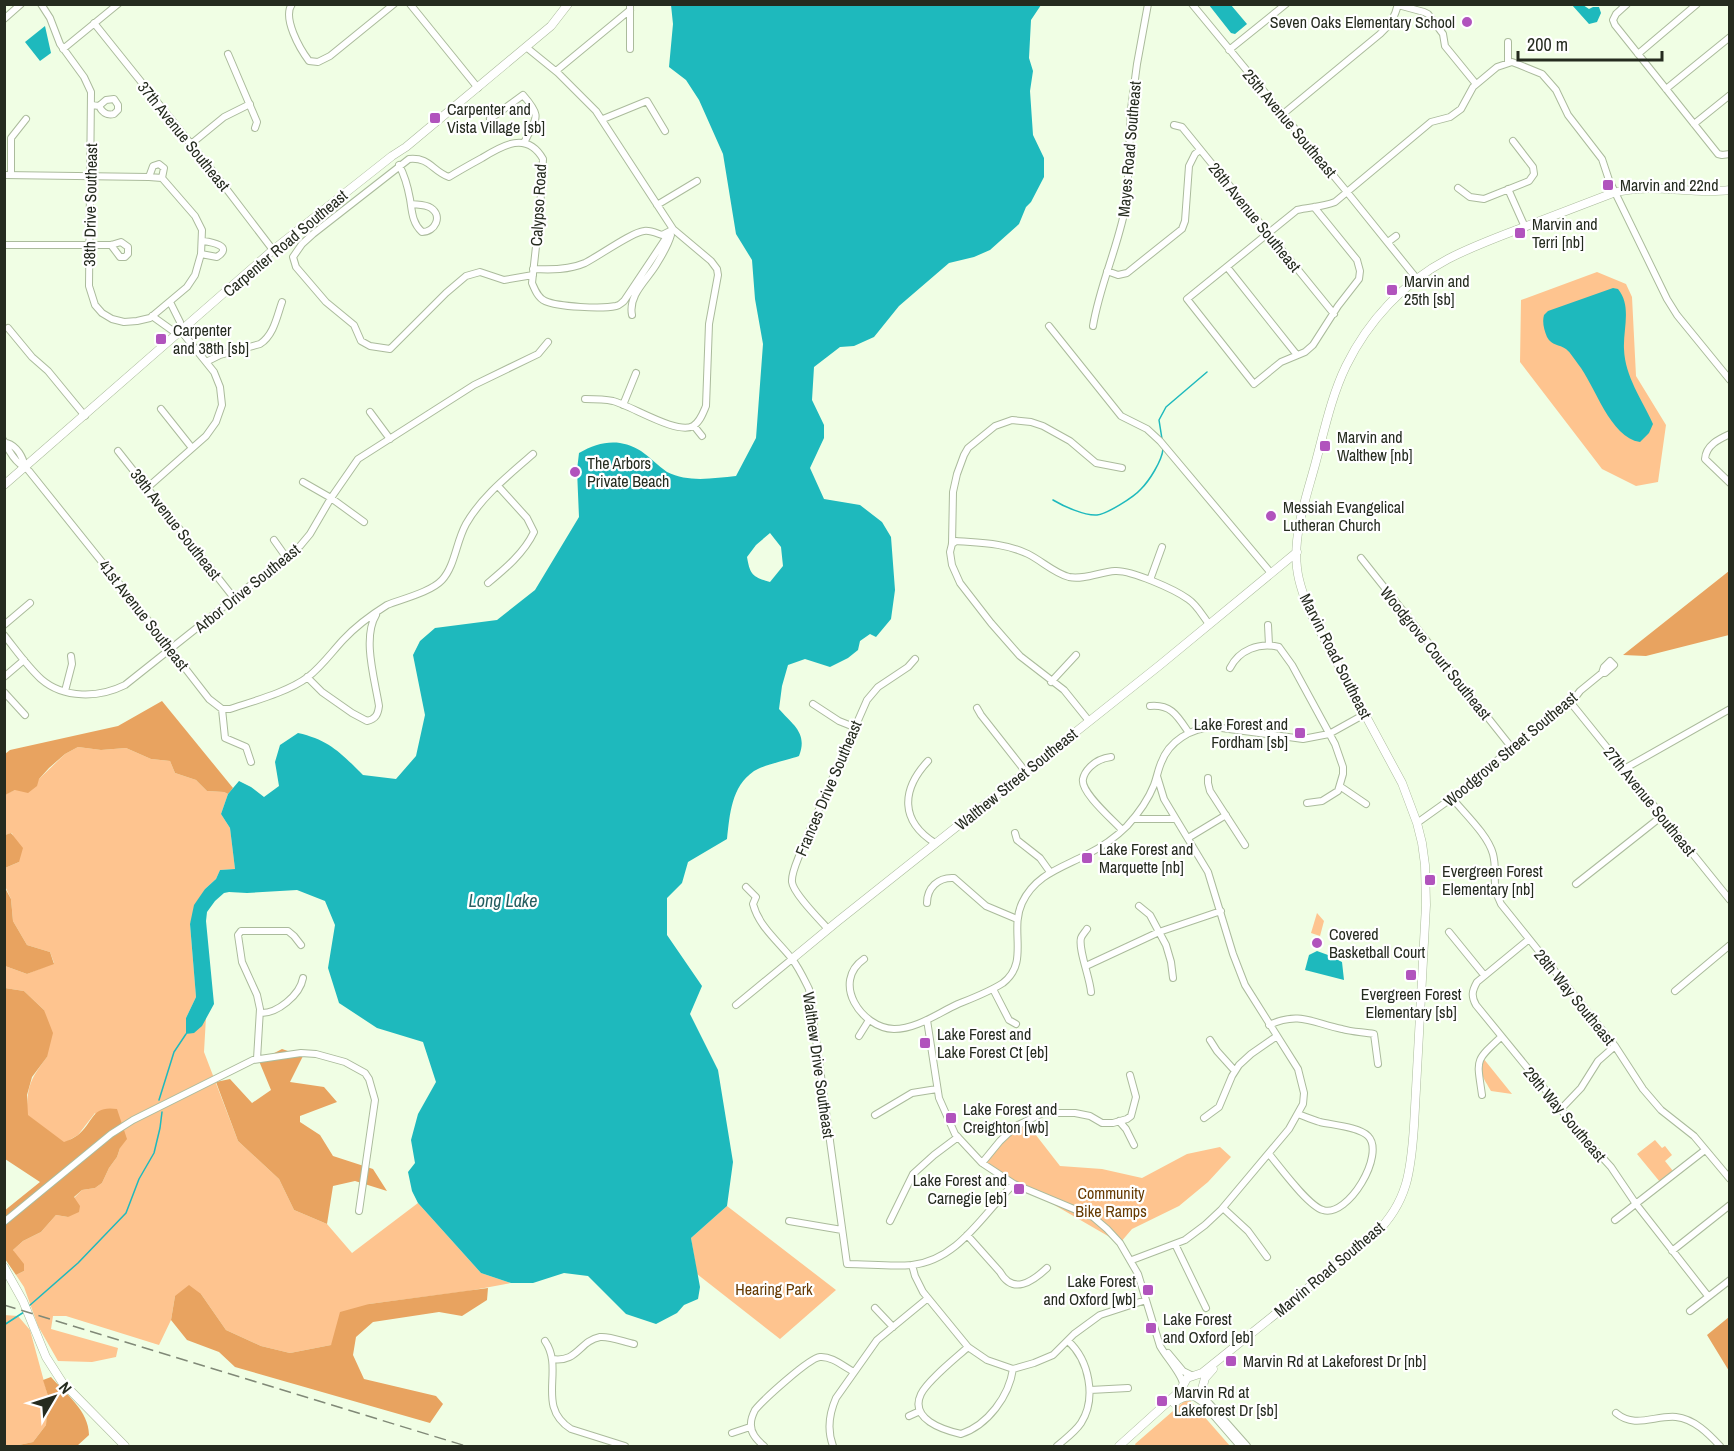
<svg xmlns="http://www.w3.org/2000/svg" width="1734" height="1451" viewBox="0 0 1734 1451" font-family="'Archivo Narrow',sans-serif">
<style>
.green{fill:#fec48f}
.forest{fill:#e8a360}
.water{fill:#1eb9bd;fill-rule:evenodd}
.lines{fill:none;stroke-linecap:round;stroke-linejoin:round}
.stream{stroke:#1eb9bd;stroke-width:1.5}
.minor-casing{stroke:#abbb9c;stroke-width:8}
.tertiary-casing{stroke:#abbb9c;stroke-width:9}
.minor{stroke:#fff;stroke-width:6}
.tertiary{stroke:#fff;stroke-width:8}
.rail{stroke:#808977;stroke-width:1.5;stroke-dasharray:12 6;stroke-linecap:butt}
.poi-dot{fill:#b153bd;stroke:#fff;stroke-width:2}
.labels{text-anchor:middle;stroke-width:4.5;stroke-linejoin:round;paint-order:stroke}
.poi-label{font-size:16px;fill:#252b1f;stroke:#fff;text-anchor:start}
.street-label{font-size:16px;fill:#252b1f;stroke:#fff}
.park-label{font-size:16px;fill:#663a02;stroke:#fff}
.water-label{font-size:18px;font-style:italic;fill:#255e60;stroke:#fff}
</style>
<rect width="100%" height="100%" fill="#f0fee4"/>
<path class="green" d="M1597,272L1626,284L1632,297L1636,376L1666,425L1658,482L1636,486L1602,469L1520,362L1521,300Z
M78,747L101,750L126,748L151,759L170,761L175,773L196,780L207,791L224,792L228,794L221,814L230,828L235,869L220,870L216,879L205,889L190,924L196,997L186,1018V1034C197,1032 201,1026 206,1017L204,1052L238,1141L279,1179L294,1210L327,1224L352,1253L418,1203L481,1273L511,1283L468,1291L369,1304L331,1345L290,1353L261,1346L226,1330L201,1294L175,1296L171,1320L159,1345L66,1316H53L51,1329L118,1348L116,1357L92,1362L58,1361L38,1326L24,1287L16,1275L24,1271L13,1250L23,1241L41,1232L56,1215L68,1217L74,1198L82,1190L95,1188L102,1183L109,1168L117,1157L120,1148L95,1113L78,1135L64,1143L27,1115C27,1085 30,1080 47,1057L44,1010L24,991L5,988V966L27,974L54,963L50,952L27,945L13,921L11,899L5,886V868L19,862L12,833L5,835L4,795L39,779L65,754Z
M1317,913L1324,921L1320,936L1311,933Z
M1483,1058L1512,1094L1491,1091C1483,1077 1480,1076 1483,1058Z
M1025,1121L1060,1166L1102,1169L1142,1178L1187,1154L1220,1147L1231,1157L1208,1182L1179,1206L1132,1229L1120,1243L982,1163L1016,1126Z
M1655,1140L1662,1148L1665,1146L1672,1155L1665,1161L1673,1171L1660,1182L1637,1154Z
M727,1206L836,1290L780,1339L697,1274L691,1238Z
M4,1315L18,1316L30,1330L48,1396L46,1425L33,1442L14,1446H5Z
M1188,1398L1230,1446H1136L1135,1444Z"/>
<path class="forest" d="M1729,571V635L1646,656L1623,655Z
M162,701L233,788L228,794L224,792L207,791L196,780L175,773L170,761L151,759L126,748L101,750L78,747L65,754L49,768L39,779L37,786L28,793L15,790L5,795V754L10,750L118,726Z
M11,833L23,848L19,862L5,868V835Z
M4,886L11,899L13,921L27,945L50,952L54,964L27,974L5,966Z
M5,988L24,991L44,1010L53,1033L47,1057L32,1077L27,1095L28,1115L64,1142C69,1140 74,1138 78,1135C94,1122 91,1105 117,1109L127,1139L120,1148L117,1157L109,1168L102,1183L95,1188L82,1190L74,1197L80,1206L79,1212L68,1217L56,1215L41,1232L23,1241L13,1250L24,1264V1271L16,1275L5,1259L4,1211L40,1182L5,1159Z
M282,1049L303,1056L290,1082L324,1087L337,1102L300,1116V1122L320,1135L333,1156L373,1169L387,1191L355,1181L333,1186L327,1224L294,1210L279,1179L238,1141L216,1082L230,1079L252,1103L271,1090L259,1061Z
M189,1285L201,1294L226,1330L261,1346L290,1353L331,1345L340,1312L369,1304L488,1288L487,1300L462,1316L439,1312L373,1322L356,1337L353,1355L364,1379L436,1396L443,1404L430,1423L235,1367L219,1352L187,1340L171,1320L175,1296Z
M1729,1317V1371L1707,1335Z
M51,1377C66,1394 89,1411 89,1435L77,1446H14L33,1442L46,1425L48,1396L43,1380Z"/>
<path class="water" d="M671,5H1041L1031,20L1029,58L1033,71L1030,91L1033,135L1044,158V177L1031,202L1026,207L1019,224L990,250L974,257L949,263L899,306L874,337L854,346L840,347L814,367L812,400L824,425V438L810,468L824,499L860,505L882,522L891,537L895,590L891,619L876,637L870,634L860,641L858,650L848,658L830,667L805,659L788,665L782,686L779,709C793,725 808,733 799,756C788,760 763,765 754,771C731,787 730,814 727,839L688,862L682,883L667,898V935L702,986L690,1014L718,1070L733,1162L727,1206L691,1238L700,1287L698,1299L684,1305L677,1313L656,1324L626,1314L588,1276L564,1273L533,1283H511L481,1273L418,1203L412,1191L408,1172L415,1163L411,1140L418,1114L436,1082L423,1042L377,1028L339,1003L328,968L335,925L325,901L297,890L247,893L229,892L224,893L215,901L207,912L206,921L214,1004L202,1026L194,1033L186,1034V1018L196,997L190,924L194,905L205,889L216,879L220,870L235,869L230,828L221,814L228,794L239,781L251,787L264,797L279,786L275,762L280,745L298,733C329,740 341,753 363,775L396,779L416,756L425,715L413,655L420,641L435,628L497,620L535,590L579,517L577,470L579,453C600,441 620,438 641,451C650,457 658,466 667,472C689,483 714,478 736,476L756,438L763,344L755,299L752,260L736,234L723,154L699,100L686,80L669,67L673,24ZM770,533L781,547L783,566L770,582C753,577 750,575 747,557L756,545Z
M1209,5H1231L1247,24L1235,34L1231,33Z
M1572,5H1583L1589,9L1593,7H1599L1601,13L1597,22L1589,24Z
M45,26L51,53L40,61L25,42Z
M1613,288L1618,289C1632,306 1623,329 1624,349C1625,377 1642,399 1653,424L1649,433L1640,442C1610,438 1595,385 1578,364C1574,359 1571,353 1566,349C1559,344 1552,346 1547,337C1544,330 1542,322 1544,315L1548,311Z
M1317,951L1328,955L1342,962L1344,980L1305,970L1309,955Z"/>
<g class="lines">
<path class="stream" d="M1162,439L1159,420L1166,407L1207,372
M1053,500C1063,506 1085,516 1097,515C1107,514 1134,497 1141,489C1149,481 1162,461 1163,449
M159,1100L174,1052L186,1034
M29,1306L78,1263L126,1213L139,1179L154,1153L160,1128L162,1112
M4,1325L24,1312"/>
<g class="minor-casing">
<path id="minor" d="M292,4C282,18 300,49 309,61L318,62L330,56L394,4
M410,4L478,88
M1192,4L1347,192L1417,279
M1627,4L1616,14L1613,20L1615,25L1718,154L1722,155L1730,154
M1398,5L1424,12L1428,14L1443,34L1445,46L1476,84
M4,19L21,4
M94,23L215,174L273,250
M526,47L558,73L596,111L673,229L711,261L717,269L718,275L709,324L706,406C703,413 700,422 693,426C677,435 632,406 613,401C604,399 595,399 585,399
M63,49L118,4
M630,49V4
M1229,50L1286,4
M228,54L257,122L255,128
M1638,54L1697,4
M1508,63V42
M556,71L630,10
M1666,89L1730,37
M92,105L99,106C102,112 107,116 114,114L118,110V105L114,99L106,100L99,106
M1283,114L1380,34C1390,25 1395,17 1398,4
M490,119L523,95C543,118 536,117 524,143
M603,119L647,101L665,131
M1694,124L1730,95
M1174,125L1182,127L1334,314
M191,144L224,117L250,104
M399,165C405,176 408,188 410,199C412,211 412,223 422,232C435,232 443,216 431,208C425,204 417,205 411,204
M4,175L149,177L162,178L195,216L202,230L201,254L195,275L187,287L150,318L137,321L124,322L112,319L102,313L95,305L89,286L91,92L84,77L60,44L50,18L41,4
M11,175V138L26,119
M149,177L153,166L159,164L164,168L162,178
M1458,188L1470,197L1484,199L1529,181L1534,174L1533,167L1513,141
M1508,189L1525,227
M657,205L697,181
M1314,207L1357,260L1360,271L1359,279L1338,306L1313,345L1305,352L1281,362L1254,384L1187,299L1297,210C1310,207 1323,207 1335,202L1431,122L1450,117L1461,109L1473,87L1497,67L1512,62L1520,65L1542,74L1556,90L1568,115L1602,159L1609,180L1667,299L1677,315L1730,380
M1388,242L1396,236
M4,245H111L121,242L128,247V254L125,257H120L111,245
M201,254L217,257C234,246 211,242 203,241
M1227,267L1297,355
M533,269C551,270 569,270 585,263C599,256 632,232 644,231C650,230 656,233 662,235L670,231
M1107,271L1118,275L1127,273L1182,229L1185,221L1189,166L1195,154L1200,150
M533,275L504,280L480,272L466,276L446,293L390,349L370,346L361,341L354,325L326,302L296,267L293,257L302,244L313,234L409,159C430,157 432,171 449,177C460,170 471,164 482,158C503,145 527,131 543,159L540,210L532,283C535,290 538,298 545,301C558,307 602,309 616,306C620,305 620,304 624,301L670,232
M632,315C628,295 647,280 656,265C662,255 668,246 671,235L670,233
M152,316L173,331H181
M1049,326L1121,416L1147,429L1160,441L1271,573
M1093,326C1100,283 1120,243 1127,199L1131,109L1137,64L1148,4
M8,328L32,357L48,371L85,416
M206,362L220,355L260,344C274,335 277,316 282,302
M623,405L636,373
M161,409L192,448
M370,412L390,439
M694,426L702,436
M1730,434C1719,439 1706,445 1705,459L1730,483
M4,441C8,449 12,458 20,464C23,466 26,468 29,471L126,592L209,699L222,709L225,738L246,747L251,762
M7,443C17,446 23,457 25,467
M118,451L234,598
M303,482L331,498L364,522
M147,488L206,436L216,422L222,405L220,387L214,372L181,331L180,322L170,302
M274,540L286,557
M952,544L956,541C981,543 1005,543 1028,554C1042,561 1054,573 1069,577C1084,580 1100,572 1115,571C1131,570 1174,589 1188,599C1197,605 1202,615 1209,624
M1361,558L1512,748
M1150,580L1162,547
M488,583C505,569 524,553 534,532L527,518L498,486
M4,625L30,603
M1268,625L1269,645
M4,635C16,650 27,666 41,679C64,699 99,698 125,685L300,546L310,534L331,498L358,459L474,385L538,354L548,342
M1610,661L1614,665L1605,673H1602L1604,667Z
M1230,668C1239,650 1259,642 1279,647L1292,665L1335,744L1343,767V774L1338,791L1322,801L1307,803
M4,677L24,660
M307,677L322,692L352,713L367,721C376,719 378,714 379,706C375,680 362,638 376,615
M1051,682L1076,655
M65,691L72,664L71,656
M4,692L25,715
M1571,703L1730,900
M813,704L839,721L854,727
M1150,706C1172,704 1178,717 1189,733
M977,708L981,715L1025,771
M222,709H230C254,701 288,692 308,677C322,666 331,653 343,640C356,626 371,615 387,605C402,599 431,592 442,580C455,566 456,542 466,524C482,496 509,475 533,454
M1089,721L1064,690L1020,656L991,623L960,583L952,565L950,552L952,544L953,492L957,474L964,455L968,448L995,426L1012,420L1031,422L1043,426L1070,441L1096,463L1122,468
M1111,757C1102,758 1096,761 1090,767C1087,770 1084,774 1083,779C1080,792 1113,820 1122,830
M928,761C901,790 900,821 935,843
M1624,769L1730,709
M1157,776L1164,799L1176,819
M1208,778V783L1210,791L1245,845
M1341,787L1366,804
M1452,798C1464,813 1488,835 1493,854C1498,874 1490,882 1501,904L1615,1046L1643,1089L1661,1110L1694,1136L1730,1179
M1417,823L1452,798L1512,748L1571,703L1580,691L1602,673
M1015,833L1017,840L1040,858L1050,872
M1188,838L1226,815
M1576,884L1662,816
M746,887L756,897L753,904C759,927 779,942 792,959C799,968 804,979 809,989L847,1264C868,1264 891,1267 912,1265C959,1260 983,1213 1014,1184
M927,903C927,888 938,877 954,878L986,906L1017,919
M1139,906L1150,915L1166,945L1171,962L1173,978
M828,929C820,920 793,893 792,882C791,872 799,858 802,848L867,700L878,687L908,667L915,659
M1087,929C1085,932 1082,935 1081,938C1078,949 1090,978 1091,992
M1449,932L1484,975
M1528,940L1477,982C1472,991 1471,996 1476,1005L1561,1109L1568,1120L1611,1167L1636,1204L1708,1296
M864,959C831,982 861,1028 894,1029C917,1029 938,1013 958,1004C973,998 989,992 1003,983C1030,962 1009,931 1022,903C1035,875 1061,868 1086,855C1100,848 1116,837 1127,826C1138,814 1148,800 1154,785C1157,777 1158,770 1161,763C1169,741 1191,728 1214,727L1303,739L1329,734L1365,714
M1086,966L1159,932L1221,911
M993,989L1009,1020L1016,1024
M1675,991L1730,945
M736,1005L792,959
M260,1013C277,1014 300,995 303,978
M927,1020L939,1098L955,1134L982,1163L1014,1184L1093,1217L1107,1229L1120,1243L1138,1274L1160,1346C1166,1357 1182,1374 1183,1384
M1269,1025C1299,1011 1313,1023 1342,1029C1352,1032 1363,1032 1374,1034L1378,1064
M859,1036L869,1020
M1210,1040L1217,1051L1235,1071
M257,1059L260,1009L257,995L242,962L238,935L241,931H288L294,936L301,945
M1482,1095C1477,1059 1474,1062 1501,1037
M1561,1109L1581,1088L1598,1061L1615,1046
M875,1115L912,1093L937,1089
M1204,1118L1219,1107L1232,1076L1239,1065L1251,1054L1277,1036
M1119,1121L1126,1129L1134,1145
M1269,1154C1280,1167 1308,1206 1323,1210C1348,1218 1386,1154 1368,1136C1359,1127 1333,1125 1320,1122C1313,1120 1306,1117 1298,1114
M982,1163L1000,1141L1016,1126L1043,1113H1075L1090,1116L1102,1123H1113L1127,1119L1131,1116L1136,1097L1130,1075
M1223,1208L1248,1231L1267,1257
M1615,1220L1705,1150
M789,1221L842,1230
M890,1221L913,1174L934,1155L958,1137
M4,1222L111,1134L133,1120L253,1060L301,1053L316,1054L345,1062L365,1073L369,1079L375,1100L359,1211
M967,1235L1000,1272C1013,1295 1032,1282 1047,1268
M1175,1244L1206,1308
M1672,1251L1730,1205
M1132,1260L1185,1240L1205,1225L1221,1210L1289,1129L1303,1104L1304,1093L1298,1069L1245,985L1233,954L1208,872L1176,819H1133
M912,1265L915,1276L923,1292L968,1347L987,1360L1013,1369L1034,1363L1053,1355L1074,1334L1100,1315L1146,1300
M875,1308L893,1327
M1690,1311L1730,1280
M545,1341C565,1370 535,1406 571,1429L625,1446
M968,1347C956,1358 928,1380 921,1394C909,1419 943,1430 961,1434C988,1425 1009,1396 1013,1369
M1168,1353L1183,1371L1193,1376
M552,1359C578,1363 579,1341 600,1337C610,1336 624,1342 634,1344
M1203,1388L1205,1395L1208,1402L1247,1446
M1090,1390L1128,1388
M1193,1396L1202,1402L1240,1446
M1616,1413C1635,1429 1655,1415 1676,1417C1694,1419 1708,1433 1720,1446
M909,1416L920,1411
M732,1433L750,1427
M764,1446C757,1440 750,1433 751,1423C751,1419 753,1414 755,1410C763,1400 809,1358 820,1357C832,1356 844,1367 854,1372
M833,1446C827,1430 829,1414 836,1398L877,1340L928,1298
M1057,1446C1065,1439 1075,1432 1081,1423C1097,1398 1089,1360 1068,1341"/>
</g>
<g class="tertiary-casing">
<path id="tertiary" d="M4,485L273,250L392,156L406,147L551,26L568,4
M792,959L838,921L1160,665L1297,552
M4,1267L23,1301L46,1357L62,1382L125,1446
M1174,1403C1185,1393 1191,1399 1201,1393L1205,1378L1213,1369
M1119,1446L1180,1391L1187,1378L1202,1373L1375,1234C1408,1202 1411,1170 1414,1126L1426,905L1425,865L1422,843L1417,823L1402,783L1314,620C1306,603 1299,586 1297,568C1293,534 1306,498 1315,465C1324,432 1331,397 1346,366C1368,321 1404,282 1448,259C1471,247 1495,238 1519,229C1551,217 1582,205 1613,193C1655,182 1688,195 1730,190"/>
</g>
<use href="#minor" class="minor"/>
<use href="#tertiary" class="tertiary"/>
<path class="rail" d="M4,1305L466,1446"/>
</g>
<g class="poi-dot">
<circle cx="1467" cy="22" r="6"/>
<rect x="429" y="112" width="12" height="12" rx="3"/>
<rect x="1602" y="179" width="12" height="12" rx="3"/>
<rect x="1514" y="227" width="12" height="12" rx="3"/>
<rect x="1386" y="284" width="12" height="12" rx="3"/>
<rect x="155" y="333" width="12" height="12" rx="3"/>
<rect x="1319" y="440" width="12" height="12" rx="3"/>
<circle cx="575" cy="472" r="6"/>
<circle cx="1271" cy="516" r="6"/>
<rect x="1294" y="727" width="12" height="12" rx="3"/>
<rect x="1081" y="852" width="12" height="12" rx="3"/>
<rect x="1424" y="874" width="12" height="12" rx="3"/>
<circle cx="1317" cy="943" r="6"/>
<rect x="1405" y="969" width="12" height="12" rx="3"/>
<rect x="919" y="1037" width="12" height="12" rx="3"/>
<rect x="945" y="1112" width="12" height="12" rx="3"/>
<rect x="1013" y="1183" width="12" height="12" rx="3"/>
<rect x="1142" y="1284" width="12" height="12" rx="3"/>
<rect x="1145" y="1322" width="12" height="12" rx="3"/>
<rect x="1225" y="1355" width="12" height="12" rx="3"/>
<rect x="1156" y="1395" width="12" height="12" rx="3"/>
</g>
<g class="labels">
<g class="poi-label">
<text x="1455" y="28" text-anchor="end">Seven Oaks Elementary School</text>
<text x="447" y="115">Carpenter and<tspan x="447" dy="18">Vista Village [sb]</tspan></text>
<text x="1620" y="191">Marvin and 22nd</text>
<text x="1532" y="230">Marvin and<tspan x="1532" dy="18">Terri [nb]</tspan></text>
<text x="1404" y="287">Marvin and<tspan x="1404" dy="18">25th [sb]</tspan></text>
<text x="173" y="336">Carpenter<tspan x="173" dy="18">and 38th [sb]</tspan></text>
<text x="1337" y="443">Marvin and<tspan x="1337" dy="18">Walthew [nb]</tspan></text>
<text x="587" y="469">The Arbors<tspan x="587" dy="18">Private Beach</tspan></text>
<text x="1283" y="513">Messiah Evangelical<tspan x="1283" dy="18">Lutheran Church</tspan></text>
<text x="1288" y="730" text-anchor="end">Lake Forest and<tspan x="1288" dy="18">Fordham [sb]</tspan></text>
<text x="1099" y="855">Lake Forest and<tspan x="1099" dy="18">Marquette [nb]</tspan></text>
<text x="1442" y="877">Evergreen Forest<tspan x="1442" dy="18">Elementary [nb]</tspan></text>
<text x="1329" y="940">Covered<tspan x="1329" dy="18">Basketball Court</tspan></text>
<text x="1411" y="1000" text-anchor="middle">Evergreen Forest<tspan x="1411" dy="18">Elementary [sb]</tspan></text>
<text x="937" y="1040">Lake Forest and<tspan x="937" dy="18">Lake Forest Ct [eb]</tspan></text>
<text x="963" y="1115">Lake Forest and<tspan x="963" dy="18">Creighton [wb]</tspan></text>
<text x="1007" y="1186" text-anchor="end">Lake Forest and<tspan x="1007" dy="18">Carnegie [eb]</tspan></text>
<text x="1136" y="1287" text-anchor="end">Lake Forest<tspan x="1136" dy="18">and Oxford [wb]</tspan></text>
<text x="1163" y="1325">Lake Forest<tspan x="1163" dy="18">and Oxford [eb]</tspan></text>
<text x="1243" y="1367">Marvin Rd at Lakeforest Dr [nb]</text>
<text x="1174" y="1398">Marvin Rd at<tspan x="1174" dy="18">Lakeforest Dr [sb]</tspan></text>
</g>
<g class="street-label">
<text transform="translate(1290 123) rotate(50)" y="6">25th Avenue Southeast</text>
<text transform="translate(184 136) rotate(51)" y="6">37th Avenue Southeast</text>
<text transform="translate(1129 149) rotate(-85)" y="6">Mayes Road Southeast</text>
<text transform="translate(90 205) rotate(-89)" y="6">38th Drive Southeast</text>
<text transform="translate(538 205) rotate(-87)" y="6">Calypso Road</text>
<text transform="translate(1255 217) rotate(51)" y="6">26th Avenue Southeast</text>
<text transform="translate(285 243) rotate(-40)" y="6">Carpenter Road Southeast</text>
<text transform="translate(176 524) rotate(52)" y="6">39th Avenue Southeast</text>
<text transform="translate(247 588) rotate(-39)" y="6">Arbor Drive Southeast</text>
<text transform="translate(144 615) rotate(52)" y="6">41st Avenue Southeast</text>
<text transform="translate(1436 653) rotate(51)" y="6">Woodgrove Court Southeast</text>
<text transform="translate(1336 656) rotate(63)" y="6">Marvin Road Southeast</text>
<text transform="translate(1510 749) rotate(-40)" y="6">Woodgrove Street Southeast</text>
<text transform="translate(1016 779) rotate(-39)" y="6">Walthew Street Southeast</text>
<text transform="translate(828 788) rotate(-67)" y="6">Frances Drive Southeast</text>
<text transform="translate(1650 801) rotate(51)" y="6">27th Avenue Southeast</text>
<text transform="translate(1575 997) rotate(51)" y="6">28th Way Southeast</text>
<text transform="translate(819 1065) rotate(82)" y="6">Walthew Drive Southeast</text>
<text transform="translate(1565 1114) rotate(50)" y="6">29th Way Southeast</text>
<text transform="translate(1329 1269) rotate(-40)" y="6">Marvin Road Southeast</text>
</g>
<g class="park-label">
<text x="1111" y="1199">Community<tspan x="1111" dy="18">Bike Ramps</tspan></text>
<text x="774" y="1295">Hearing Park</text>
</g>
<g class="water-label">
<text x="503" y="907">Long Lake</text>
</g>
</g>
<rect width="1734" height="1451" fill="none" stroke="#252b1f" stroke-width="12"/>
<g transform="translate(54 1397) rotate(51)" stroke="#ffffff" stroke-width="4.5" paint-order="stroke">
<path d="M0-4.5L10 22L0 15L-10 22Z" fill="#252b1f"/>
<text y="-9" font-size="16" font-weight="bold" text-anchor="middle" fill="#252b1f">N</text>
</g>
<path d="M1518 51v9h144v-9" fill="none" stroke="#252b1f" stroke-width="3"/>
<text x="1527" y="51" font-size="18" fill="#252b1f" stroke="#ffffff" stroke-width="4.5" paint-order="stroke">200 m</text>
</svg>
